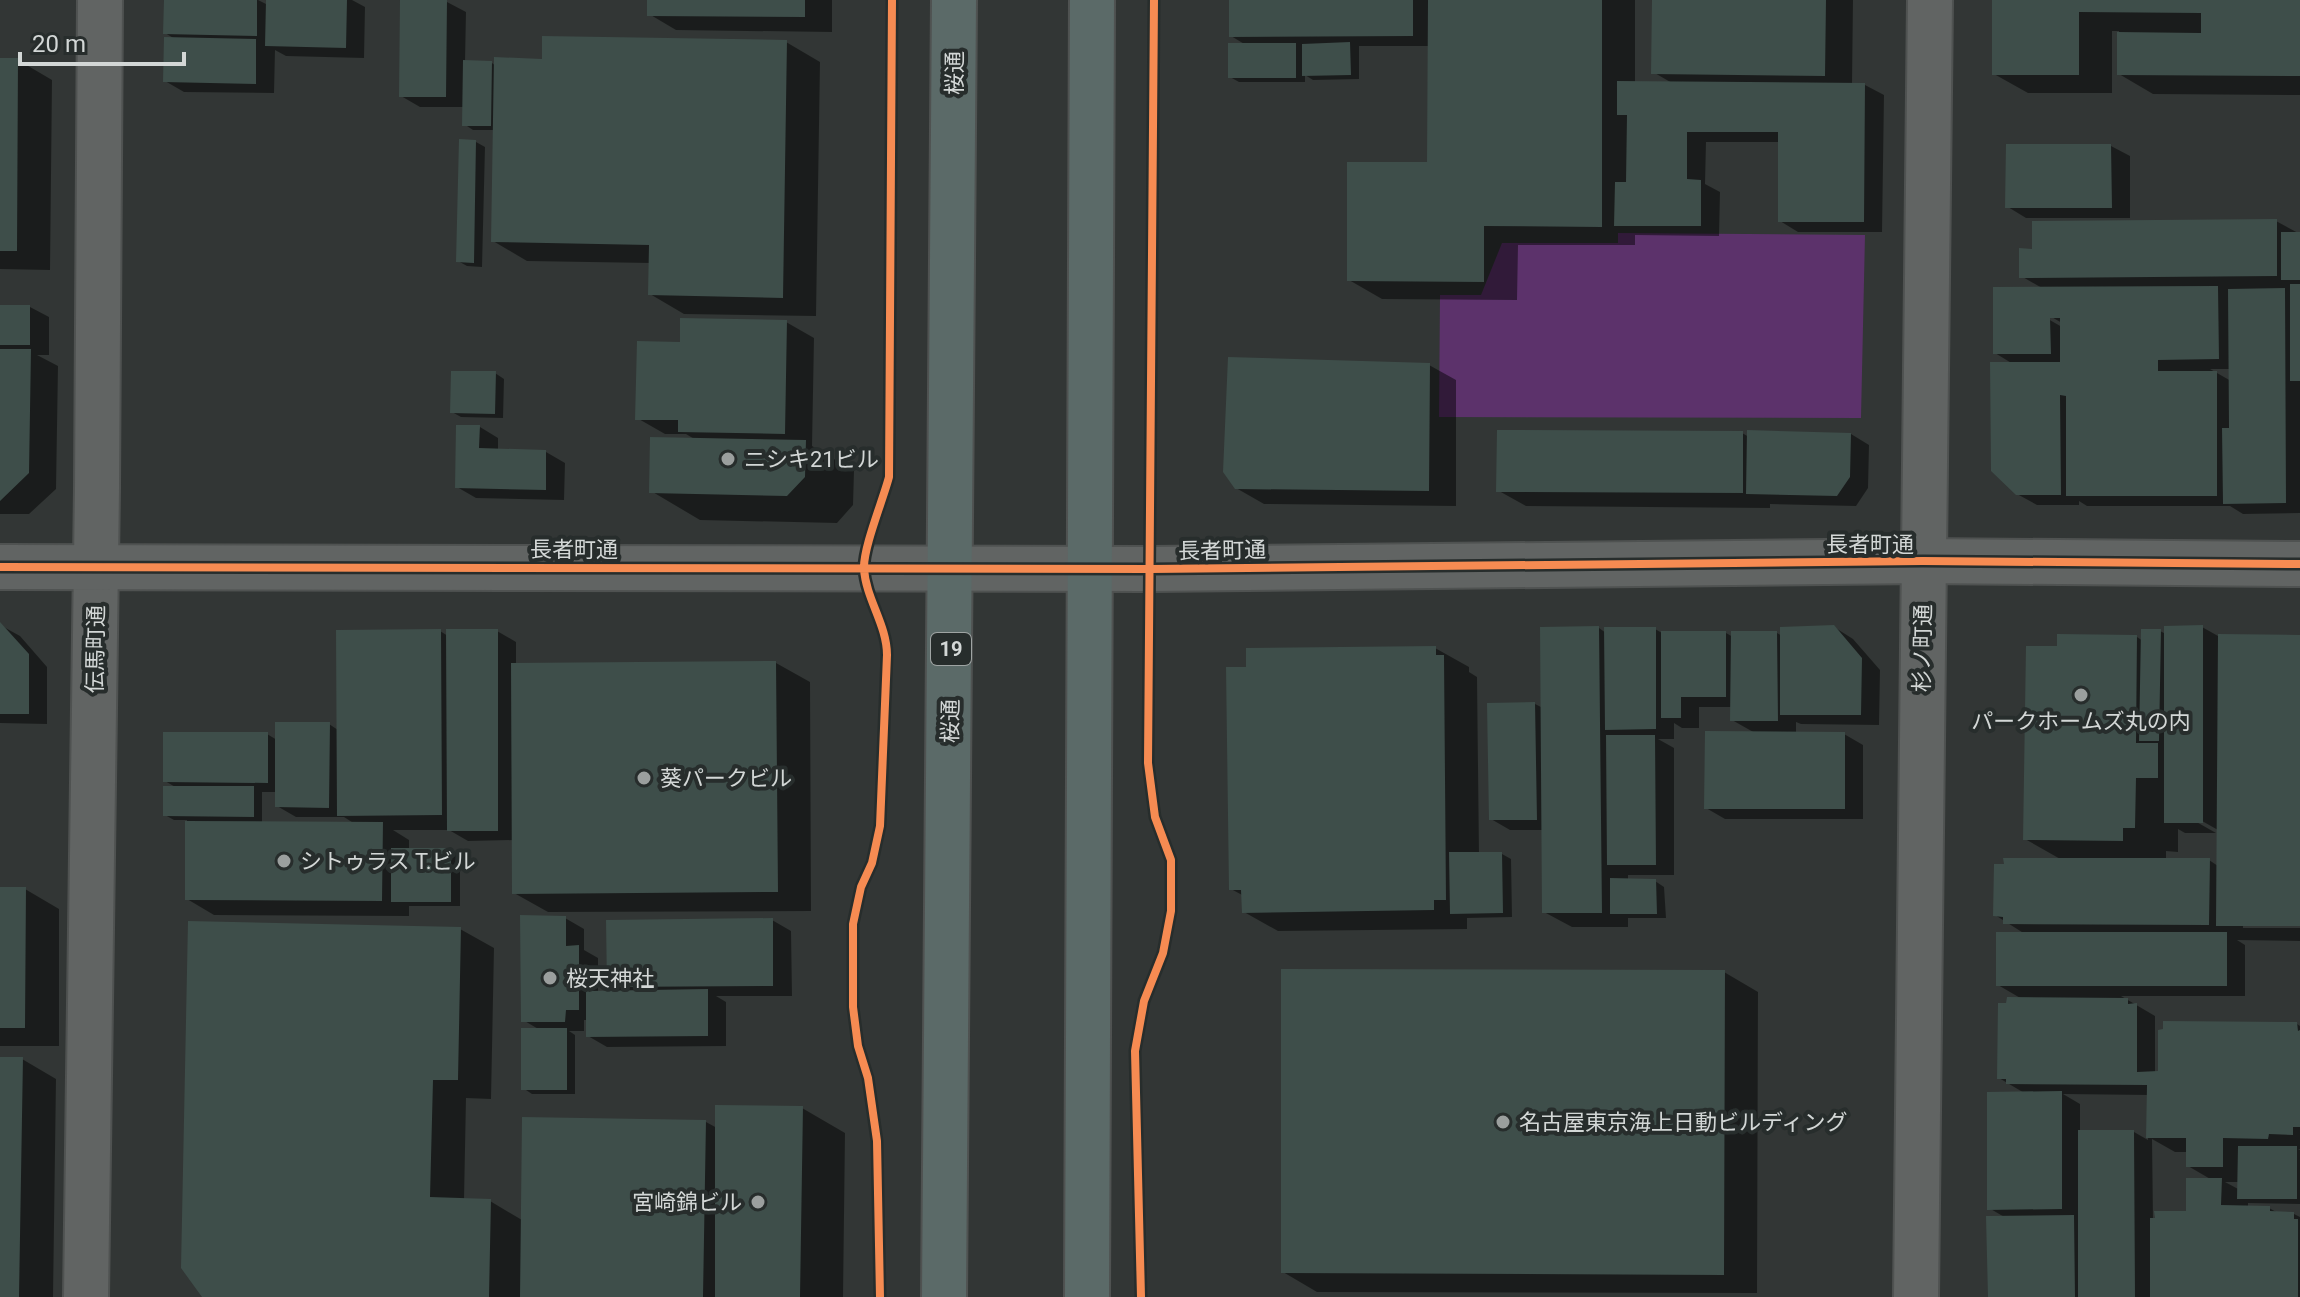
<svg xmlns="http://www.w3.org/2000/svg" width="2300" height="1297" viewBox="0 0 2300 1297" font-family="Roboto,'Noto Sans JP',sans-serif">
<style>
.green{fill:#5c326b}
.shadow{fill:#0007;fill-rule:evenodd}
.building{fill:#3e4e4a}
.lines{fill:none;stroke-linecap:round;stroke-linejoin:round}
.street-casing{stroke:#4f5251;stroke-width:48}
.highway-casing{stroke:#4f5251;stroke-width:48}
.street{stroke:#616463;stroke-width:44}
.highway{stroke:#5b6a68;stroke-width:44}
.cycleway-casing{stroke:#272d2c;stroke-width:13}
.cycleway{stroke:#f68b52;stroke-width:8}
.poi-dot{fill:#9b9f9e;stroke:#272d2c;stroke-width:3}
.labels{text-anchor:middle;stroke-width:8;stroke-linejoin:round;paint-order:stroke}
.shield{fill:#272d2c;stroke:#9fa4a3;stroke-width:2}
.shield-label{font-size:20px;font-weight:bold;fill:#d3d7d6}
.street-label{font-size:22px;fill:#d3d7d6;stroke:#272d2c}
.poi-label{font-size:22px;fill:#d3d7d6;stroke:#272d2c;text-anchor:start}
</style>
<rect width="100%" height="100%" fill="#323635"/>
<path class="green" d="M1618,233L1865,235L1861,418L1439,417L1440,295H1481L1502,243H1618Z"/>
<path class="shadow" d="M166,0H258L268,5V0H352L365,7L364,58L286,56L275,50L274,93L184,92L165,81L175,39L165,33Z
M649,0H832V32L676,30L649,14Z
M1231,0H1635V83H1672L1653,72L1654,0H1853L1852,84L1865,85L1884,95L1882,232H1798L1780,221V142H1706L1705,184L1720,192L1719,236L1635,235V245H1518L1517,300L1382,299L1349,280L1429,164V46H1359V79L1313,80L1305,75V82H1239L1230,77L1246,45L1231,36Z
M1994,0H2300V95L2153,94L2119,74V31H2112V93H2028L1994,74Z
M447,2L466,12L465,62L492,63L496,66L786,42L820,62L816,316L684,314L650,294L651,263L527,261L493,241L495,130H473L464,124V107H420L401,96Z
M0,60H18L52,80L50,270L0,269Z
M476,142L485,147L482,267L467,266L458,261Z
M2111,146L2130,156V218H2026L2008,207Z
M2276,221L2300,234V513L2243,514L2230,506H2087L2079,501V505H2037L2017,494L2013,364L1995,353L2042,288L2021,276ZM2043,312L2062,323V327L2041,315ZM2210,369H2231V381Z
M0,307H30L49,317V355H37L58,366L56,489L29,514H0Z
M786,322L814,338L812,446L854,471L853,505L837,523L700,520L651,491L696,440L686,434H665L637,418L682,344Z
M1429,365L1456,380V506L1264,504L1236,488Z
M495,373L504,379L503,418L461,417L452,412Z
M480,427L498,438V451L546,452L565,463L564,500L476,498L457,487Z
M1742,433L1749,437L1851,434L1869,445L1868,488L1856,506L1770,504V508L1526,506L1499,491Z
M0,625L20,636L47,667V724L0,723Z
M1834,627L1853,639L1880,670L1879,725L1801,724L1796,722V733L1844,734L1863,745V819H1725L1706,808L1755,733L1732,720V707H1699V728H1682L1674,723V739H1658L1674,748V875H1628V881H1655L1664,887L1666,918H1628V927H1572L1544,912V830H1510L1491,819L1535,704L1543,708L1599,628L1606,633L1655,629L1662,633H1726L1733,637L1777,633L1782,636Z
M2202,627L2218,636L2300,637V924H2243V928H2300V941L2237,940L2245,945V996H2121L2155,1016V1073L2297,1024L2300,1026V1149H2298L2300,1150V1204L2248,1203V1208H2269L2278,1213L2294,1214L2300,1217V1297H1990L2006,1218L1989,1208L2026,1094L1999,1078L2022,999L1998,985L2025,934L1995,915L2062,860L2025,839L2059,648L2137,637L2143,641L2160,631L2166,634ZM2195,817L2218,830V866L2209,860H2166V851L2178,852V829L2185,833H2216L2193,820ZM2063,1094L2149,1095L2148,1140L2134,1132H2080V1104ZM2152,1139L2175,1152H2188V1166L2212,1180L2188,1213L2153,1220ZM2225,1182H2240V1190Z
M440,631L448,636L497,631L516,642V665L776,663L810,682L811,911L548,912L514,893V840L468,841L449,830H393L409,840V850H451L460,855V906H409V916L214,915L187,899V820H174L165,815L177,788L165,781L267,734L277,740L329,724L338,730ZM262,792H277V806L296,817H344L355,824L262,823Z
M1435,648L1469,667V672L1477,677L1479,854H1502L1511,859L1512,917L1467,918V929L1278,931L1244,912V896L1231,889Z
M0,889H25L59,909V1046H0Z
M565,918L584,929V950L598,958V993L620,992L609,986L772,920L791,931L792,996H716L726,1002V1046L607,1047L588,1036V1020H584V1031H569L575,1035V1094H532L523,1088L540,1030L523,1020Z
M460,929L494,948L491,1099L466,1098L464,1200L490,1201L522,1220L706,1122L717,1128L802,1108L845,1133L843,1297H205Z
M1724,972L1758,992L1757,1293L1317,1292L1283,1272Z
M0,1059H22L56,1079L53,1297H0Z"/>
<path class="building" d="M164,0H257V36L163,34Z
M266,0H347L346,48L265,46Z
M400,0H447L446,97H399Z
M647,0H805V17L647,16Z
M1229,0H1413V36L1229,37Z
M1428,0H1602V227L1484,226V282L1347,281V162H1427Z
M1652,0H1826L1825,76L1651,74Z
M1992,0H2300V76L2117,75V32L2201,33V13L2079,12V75H1992Z
M542,36L787,40L783,298L648,295L649,245L491,242L494,57L542,59Z
M164,37L256,39V84L163,82Z
M1350,42L1351,75L1302,76V44Z
M1228,43H1296V78H1228Z
M0,58H18L17,251H0Z
M463,60L492,61L491,126H462Z
M1617,81L1865,83L1864,222H1778V132H1687V179L1701,180V226H1614L1615,182H1626L1627,115H1617Z
M459,139L476,140L474,263L456,262Z
M2006,144H2111L2112,208H2005Z
M2277,219V276L2019,278V248L2032,249V221Z
M2281,232H2300V280H2281Z
M2290,284H2300V381H2290Z
M2218,286L2219,359L2158,360V371H2217V496H2066V396L2060,395L2061,495H2016L1991,471L1990,362H2060V318H2050L2051,354H1993V287Z
M2285,288L2286,503L2223,504L2222,428H2229L2228,289Z
M0,305H30V345H0Z
M680,318L787,320L785,434L678,432V420H635L637,341L680,342Z
M0,349H31L29,473L0,501Z
M1228,357L1430,363L1429,491L1235,489L1223,472Z
M451,371H496L495,414L450,413Z
M456,425H480L479,448L546,450V490L455,488Z
M1497,430L1743,431V493L1496,492Z
M1747,430L1851,433L1850,477L1837,496L1746,494Z
M650,437L806,440L805,477L787,496L649,493Z
M0,622L29,654V714H0Z
M1834,625L1862,658L1861,715H1780V627Z
M2203,625V823H2164V626Z
M1599,626L1602,913H1542L1540,627Z
M1604,627H1656V729L1605,730Z
M441,629L442,815L337,816L336,630Z
M446,629H498V831H447Z
M2141,629H2161L2159,741H2139Z
M1661,631H1726V697H1681V718H1661Z
M1731,631H1777L1778,721H1730Z
M2057,634L2137,635L2136,743H2158V778H2136L2135,828H2123V841L2023,840L2026,646H2057Z
M2218,634L2300,635V926H2216Z
M1436,646V655H1444L1446,900H1434V910L1242,913L1241,890H1229L1226,667H1246V648Z
M776,661L778,892L512,894L511,663Z
M1535,702L1537,820H1489L1487,703Z
M275,722H330L329,808L275,807Z
M1705,731L1845,732V809H1704Z
M163,732H268V783L163,782Z
M1606,735H1655L1656,865H1607Z
M163,786H254V817L163,816Z
M185,821L383,822L382,901L185,900Z
M391,848H451V902H391Z
M1449,852H1502L1503,913L1450,914Z
M2003,858H2210L2209,925L2003,924V917L1993,916L1994,864H2004Z
M1610,878L1656,879L1657,914H1610Z
M0,887H26L25,1028H0Z
M520,915L566,916V946L579,945V1010H566L565,1022H521Z
M773,918V986L607,987L606,920Z
M188,921L461,927L458,1080H433L430,1197L491,1199L489,1297H202L181,1268Z
M1996,932H2227V986H1996Z
M1281,969L1725,970L1724,1275L1281,1273Z
M708,989V1036L586,1037V991Z
M2007,997L2128,998V1004L2137,1003V1072L2158,1071V1030L2163,1029V1021L2297,1022L2298,1031L2300,1030V1127H2293V1135L2269,1134L2268,1139L2223,1138V1167H2186V1138H2146L2147,1085L2006,1084V1079H1997L1998,1003H2006Z
M521,1028H567V1090H521Z
M0,1057H23L19,1297H0Z
M2062,1091V1209L1987,1210V1092Z
M715,1105L803,1106L800,1297H715Z
M522,1117L706,1120L703,1297H520Z
M2078,1130H2134L2135,1297H2078Z
M2238,1146H2297V1199H2237Z
M2186,1178H2222L2221,1205L2270,1206V1211L2294,1212V1219H2298V1297H2150V1218H2155L2154,1211H2186Z
M2074,1215L2075,1297H1988L1986,1216Z"/>
<g class="lines">
<g class="street-casing">
<path id="street" d="M0,567L1151,569L1923,561L2300,564
M86,1297L97,488L100,0
M1916,1297L1930,0"/>
</g>
<g class="highway-casing">
<path id="highway" d="M944,1297L954,0
M1087,1297L1092,0"/>
</g>
<use href="#street" class="street"/>
<use href="#highway" class="highway"/>
<g class="cycleway-casing">
<path id="cycleway" d="M0,567L1151,569L1923,561L2300,564
M880,1297L877,1141L868,1078L858,1046L853,1007V924L861,887L872,863L880,826L887,655C887,625 866,599 864,569C863,548 883,500 889,477L892,0
M1141,1297L1135,1051L1144,1001L1163,953L1171,911V860L1155,817L1148,763L1154,0"/>
</g>
<use href="#cycleway" class="cycleway"/>
</g>
<g class="poi-dot">
<circle cx="728" cy="459" r="8"/>
<circle cx="2081" cy="695" r="8"/>
<circle cx="644" cy="778" r="8"/>
<circle cx="284" cy="861" r="8"/>
<circle cx="550" cy="978" r="8"/>
<circle cx="1503" cy="1122" r="8"/>
<circle cx="758" cy="1202" r="8"/>
</g>
<g class="labels">
<rect class="shield" x="931" y="633" width="40" height="32" rx="6"/>
<g class="shield-label">
<text x="951" y="656">19</text>
</g>
<g class="street-label">
<text transform="translate(954 73) rotate(-90)" y="8">桜通</text>
<text x="1870" y="552">長者町通</text>
<text x="574" y="557">長者町通</text>
<text transform="translate(1222 550) rotate(-1)" y="8">長者町通</text>
<text transform="translate(1922 648) rotate(-89)" y="8">杉ノ町通</text>
<text transform="translate(95 649) rotate(-89)" y="8">伝馬町通</text>
<text transform="translate(950 721) rotate(-89)" y="8">桜通</text>
</g>
<g class="poi-label">
<text x="744" y="467">ニシキ21ビル</text>
<text x="2081" y="729" text-anchor="middle">パークホームズ丸の内</text>
<text x="660" y="786">葵パークビル</text>
<text x="300" y="869">シトゥラス T.ビル</text>
<text x="566" y="986">桜天神社</text>
<text x="1519" y="1130">名古屋東京海上日動ビルディング</text>
<text x="742" y="1210" text-anchor="end">宮崎錦ビル</text>
</g>
</g>
<path d="M20 52v12h164v-12" fill="none" stroke="#d3d7d6" stroke-width="4"/>
<text x="32" y="52" font-size="24" fill="#d3d7d6" stroke="#272d2c" stroke-width="6" paint-order="stroke">20 m</text>
</svg>
